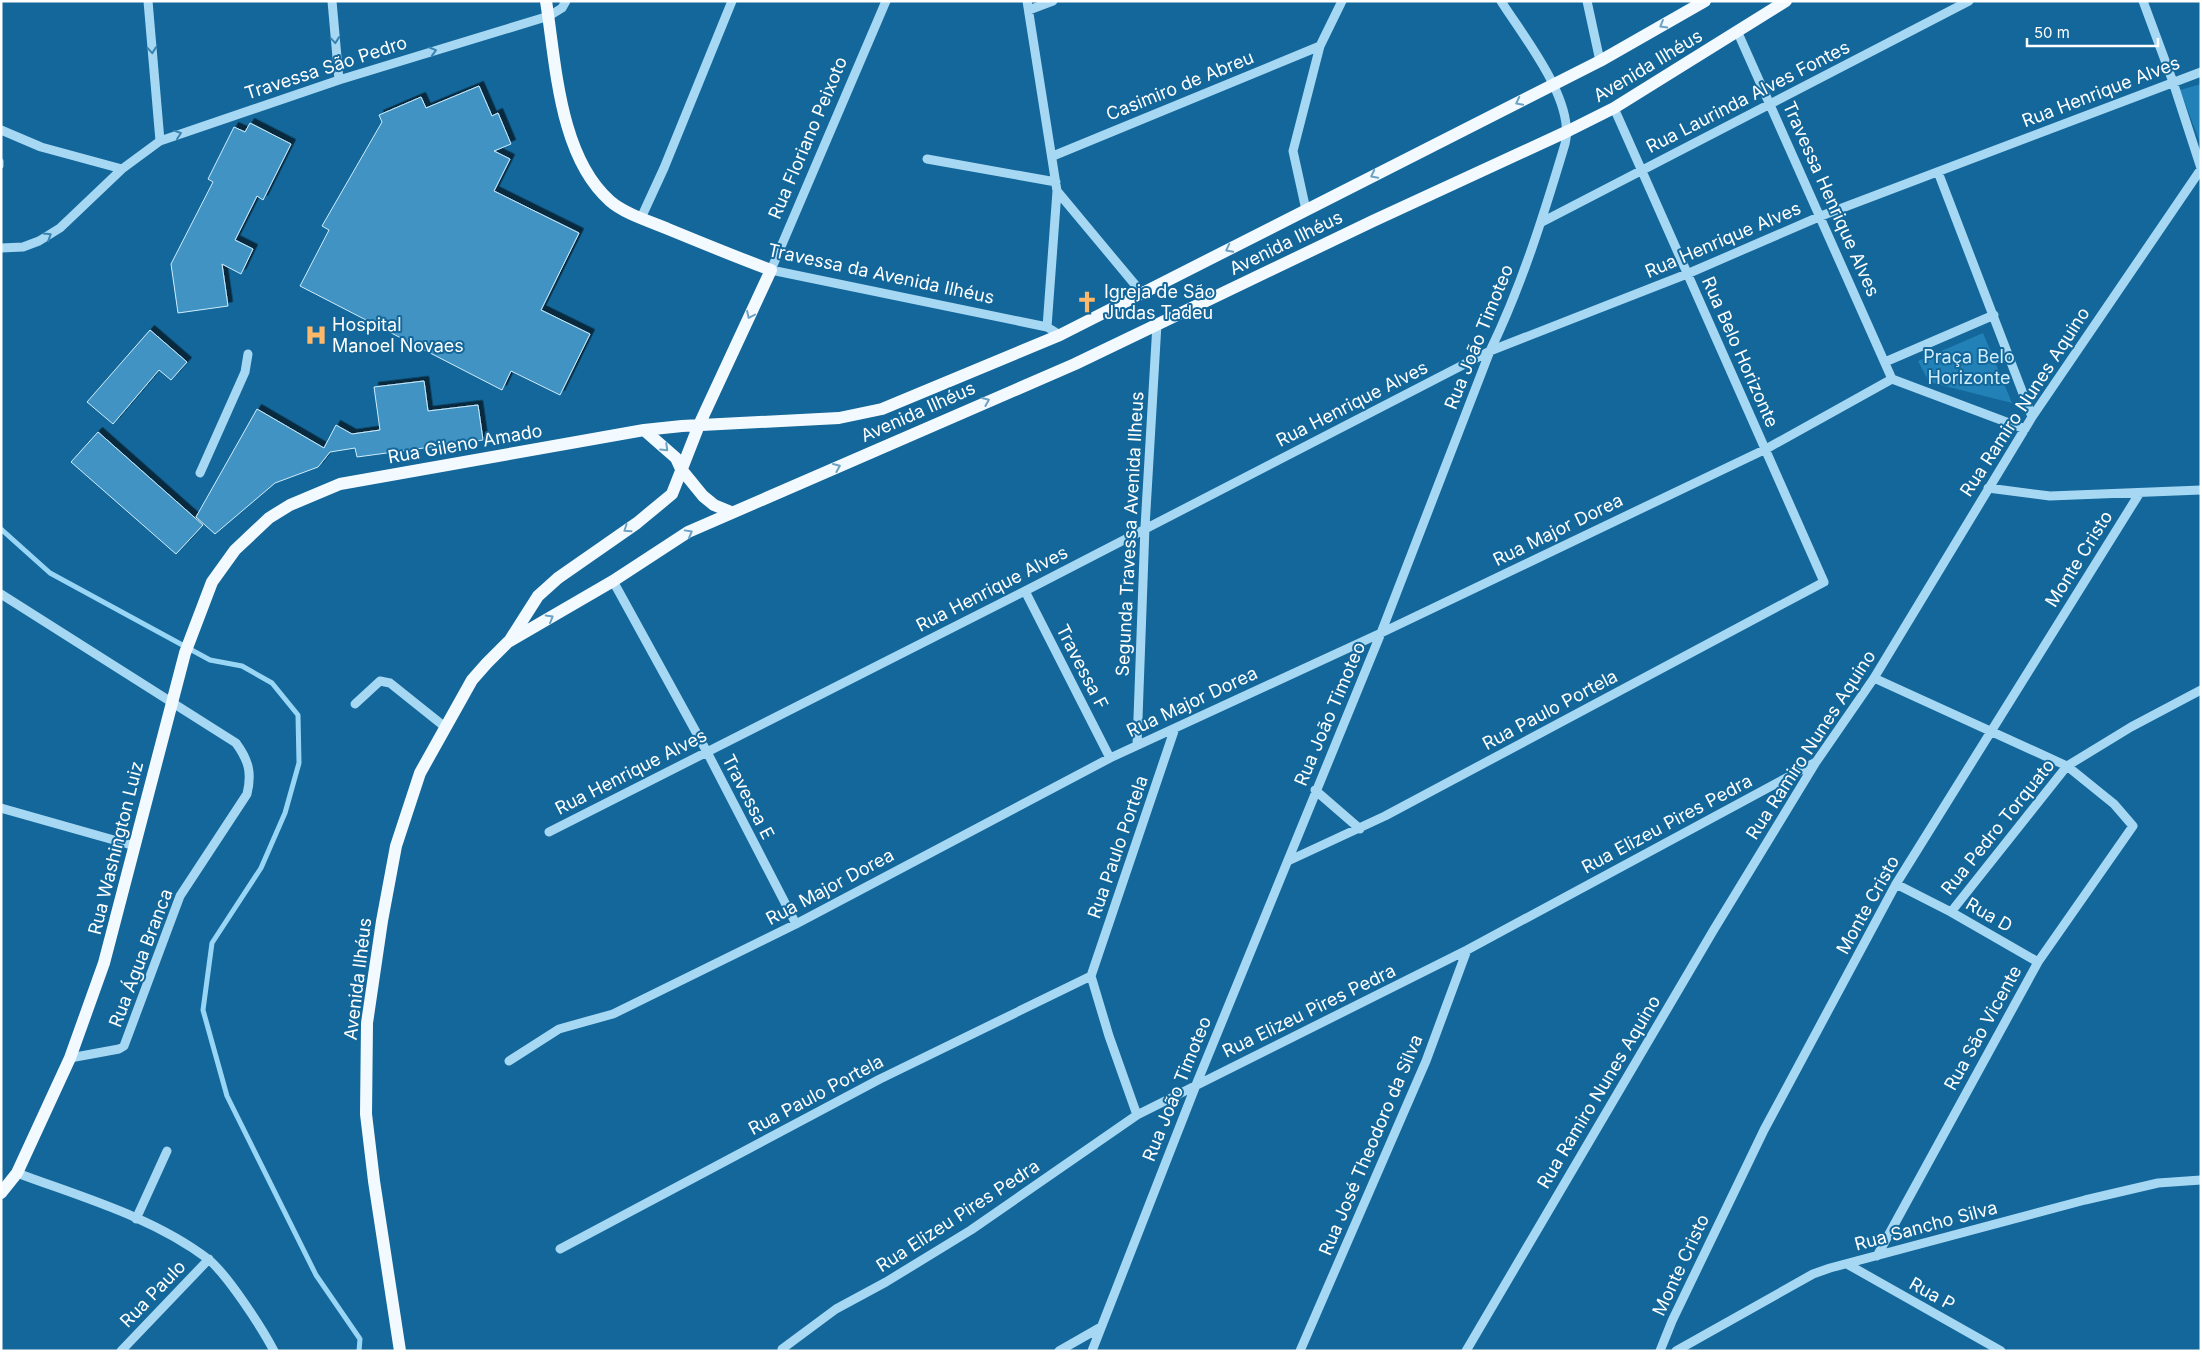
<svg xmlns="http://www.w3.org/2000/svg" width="2202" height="1352" viewBox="0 0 2202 1352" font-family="Inter,sans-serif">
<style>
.green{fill:#2281b7}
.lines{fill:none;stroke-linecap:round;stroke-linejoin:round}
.stream{stroke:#99d6f6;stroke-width:5}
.building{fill:#4093c3;stroke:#cfedfd;filter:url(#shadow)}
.minor{stroke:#a7d8f3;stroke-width:9}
.major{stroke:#f3faff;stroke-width:12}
.oneway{stroke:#6da2c2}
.oneway2{stroke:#3883b0}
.labels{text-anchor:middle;stroke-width:4;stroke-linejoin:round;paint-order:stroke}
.street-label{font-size:18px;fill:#fff;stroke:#13679a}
.poi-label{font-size:18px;fill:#fff;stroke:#13679a;text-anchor:start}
.park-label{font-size:18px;fill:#cfedfd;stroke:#13679a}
</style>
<defs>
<filter id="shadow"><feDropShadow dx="4.5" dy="-4.5" stdDeviation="0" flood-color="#0009"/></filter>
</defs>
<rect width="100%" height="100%" fill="#13679a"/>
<path class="green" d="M2201,84V145L2180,90Z
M1983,333L2012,403L1929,382L1918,361Z"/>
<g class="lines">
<path class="stream" d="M1,161V166
M1,529L50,573L210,660L242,666L272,683L298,715L299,763L285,813L261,868L212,943L203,1010L227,1096L316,1275L360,1339L359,1351"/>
</g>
<path class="building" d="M479,86L492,116L498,113L511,144L494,151L510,159L494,191L579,233L541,310L590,334L560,395L511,371L502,390L300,286L329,230L322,226L382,122L379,115L421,97L426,108Z
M250,123L291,144L263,200L257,196L235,240L253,249L241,274L222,264L228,306L178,313L171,264L213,182L208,179L234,127L245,132Z
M150,330L187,362L171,380L159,370L113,424L87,402Z
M424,381L428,411L478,405L483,440L357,457L355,448L330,452L318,467L275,483L215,534L196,517L257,409L324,448L336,425L352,434L380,430L374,387Z
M98,432L203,525L176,554L71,462Z"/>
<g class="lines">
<path class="minor" d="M148,1L160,141
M332,1L339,80
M886,1L771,270L1047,327L1060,335
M1027,1L1057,191L1047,327
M1587,1L1600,61
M2143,1L2173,82L2201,168
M1029,10L1053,1
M1738,33L1892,379
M1,130L41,147L122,169
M1053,156L1320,46
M927,159L1056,182
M1938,172L2032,417
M1057,191L1142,293
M1306,210L1293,151L1320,46L1342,1
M641,218L664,168L732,1
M1542,222L1969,1
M1,248L23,247L39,241L60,228L122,169L160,141L339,80L549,16L562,8L566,1
M1885,362L1994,315
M1892,379L2025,429
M200,473L245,372L248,354
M1988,488L2050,496L2201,490
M613,581L707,752L796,924
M1025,591L1110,758
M1,594L236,743C249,761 252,773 247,794L180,896L124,1046L119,1049L70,1058
M1874,678L2067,766L2114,804L2133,826L2038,962L1877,1256
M355,704L380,681L390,683L445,727
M1137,745L1145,527L1157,324
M1315,790L1360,829
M1,808L135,846
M549,832L1025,591L1490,351L1687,274L1821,216L2201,72
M1288,861L1385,816L1824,582L1614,108
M1896,884L1951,912L2038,962
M1951,912L2067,766L2131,727L2201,690
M509,1061L559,1029L613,1014L796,924L1110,758L1381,633L1766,449L1892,379
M1137,1115L1109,1036L1091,976L1175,728
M17,1173C81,1197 153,1217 208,1259C227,1274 262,1328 274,1351
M136,1219L167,1151
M560,1249L880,1079L1091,976
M1847,1264L2001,1351
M782,1349L836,1309L886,1282L971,1230L1137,1115L1467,950L1816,762
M121,1351L209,1259
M1059,1351L1101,1327
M1092,1351L1196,1085L1381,633L1490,351C1522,285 1544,214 1565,144C1576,101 1523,36 1501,1
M1300,1351L1426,1061L1467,950
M1466,1351L1713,931L1816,762L1874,678L2032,417L2201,169
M1660,1351L1672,1321L1764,1130L1896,884L2139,494
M1676,1351L1813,1274L1830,1268L2085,1200L2158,1183L2201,1180"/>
<path class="major" d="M644,430L676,458L681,469L703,496L714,505L731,512
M510,640L538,596L558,578L637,523L672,494L699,425L771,270C736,257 702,243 668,229C649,221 625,214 610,201C559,156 556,64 546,1
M1,1193L17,1173L70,1058L104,963L185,653L212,582L235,550L269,518L290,505L340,484L644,430L682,426L839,418L882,409L1060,335L1600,61L1705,1
M400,1351L374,1181L366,1114L367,1023L382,921L396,846L420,773L472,680L487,663L508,642L613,581L688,532L1075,364L1373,221L1568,131L1614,108L1786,1"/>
</g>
<defs><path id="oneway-chevron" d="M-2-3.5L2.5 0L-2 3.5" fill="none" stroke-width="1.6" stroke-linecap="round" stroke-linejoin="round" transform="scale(1.25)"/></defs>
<g class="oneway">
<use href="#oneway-chevron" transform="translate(1663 25) rotate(150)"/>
<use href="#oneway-chevron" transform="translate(1519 102) rotate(153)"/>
<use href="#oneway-chevron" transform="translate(1374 175) rotate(153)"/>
<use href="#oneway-chevron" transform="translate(1229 249) rotate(153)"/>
<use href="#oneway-chevron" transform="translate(750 315) rotate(115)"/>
<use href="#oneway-chevron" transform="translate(986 401) rotate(-23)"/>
<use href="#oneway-chevron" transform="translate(665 448) rotate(44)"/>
<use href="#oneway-chevron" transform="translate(837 467) rotate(-23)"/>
<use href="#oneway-chevron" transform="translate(627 529) rotate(146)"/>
<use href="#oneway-chevron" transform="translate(689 533) rotate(-29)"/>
<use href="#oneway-chevron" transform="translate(550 618) rotate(-30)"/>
</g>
<g class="oneway2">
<use href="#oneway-chevron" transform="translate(335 40) rotate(85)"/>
<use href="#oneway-chevron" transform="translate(152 50) rotate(85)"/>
<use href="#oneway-chevron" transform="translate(433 51) rotate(-17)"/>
<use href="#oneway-chevron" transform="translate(178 134) rotate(-19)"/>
<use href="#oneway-chevron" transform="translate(48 236) rotate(-32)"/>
</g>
<defs>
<g id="church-bare" transform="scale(1.725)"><path d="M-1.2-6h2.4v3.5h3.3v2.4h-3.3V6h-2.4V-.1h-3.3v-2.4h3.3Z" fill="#ffb869" stroke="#13679a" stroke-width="2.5" paint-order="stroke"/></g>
<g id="hospital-bare" transform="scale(1.725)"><path d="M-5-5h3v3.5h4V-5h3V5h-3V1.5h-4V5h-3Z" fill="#ffb869" stroke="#13679a" stroke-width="2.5" paint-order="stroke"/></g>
</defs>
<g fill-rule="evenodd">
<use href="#church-bare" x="1087" y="302"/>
<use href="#hospital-bare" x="316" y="335"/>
</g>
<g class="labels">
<g class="street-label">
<text transform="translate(1648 66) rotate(-31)" y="6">Avenida Ilhéus</text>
<text transform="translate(326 68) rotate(-18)" y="6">Travessa São Pedro</text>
<text transform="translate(1180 86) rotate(-22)" y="6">Casimiro de Abreu</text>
<text transform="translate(2101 92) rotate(-21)" y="6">Rua Henrique Alves</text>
<text transform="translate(1748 97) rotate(-27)" y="6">Rua Laurinda Alves Fontes</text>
<text transform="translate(808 138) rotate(-67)" y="6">Rua Floriano Peixoto</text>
<text transform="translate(1831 199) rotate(66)" y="6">Travessa Henrique Alves</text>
<text transform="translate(1723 240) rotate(-23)" y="6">Rua Henrique Alves</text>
<text transform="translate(1286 243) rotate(-26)" y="6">Avenida Ilhéus</text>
<text transform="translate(881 274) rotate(12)" y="6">Travessa da Avenida Ilhéus</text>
<text transform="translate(1479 337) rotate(-68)" y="6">Rua João Timoteo</text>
<text transform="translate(1740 352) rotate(66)" y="6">Rua Belo Horizonte</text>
<text transform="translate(2025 402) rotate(-57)" y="6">Rua Ramiro Nunes Aquino</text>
<text transform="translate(1352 404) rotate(-27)" y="6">Rua Henrique Alves</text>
<text transform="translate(918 412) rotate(-24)" y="6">Avenida Ilhéus</text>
<text transform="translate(465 444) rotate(-10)" y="6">Rua Gileno Amado</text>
<text transform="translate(1558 530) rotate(-26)" y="6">Rua Major Dorea</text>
<text transform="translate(1130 534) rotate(-87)" y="6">Segunda Travessa Avenida Ilheus</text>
<text transform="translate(2079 559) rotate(-58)" y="6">Monte Cristo</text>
<text transform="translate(992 589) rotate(-27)" y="6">Rua Henrique Alves</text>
<text transform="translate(1082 667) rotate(63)" y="6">Travessa F</text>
<text transform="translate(1192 702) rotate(-25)" y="6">Rua Major Dorea</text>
<text transform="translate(1550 710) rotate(-28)" y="6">Rua Paulo Portela</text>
<text transform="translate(1330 714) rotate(-67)" y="6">Rua João Timoteo</text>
<text transform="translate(1811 745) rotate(-57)" y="6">Rua Ramiro Nunes Aquino</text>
<text transform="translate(631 772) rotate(-27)" y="6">Rua Henrique Alves</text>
<text transform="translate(748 797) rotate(63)" y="6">Travessa E</text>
<text transform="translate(1667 824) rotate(-28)" y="6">Rua Elizeu Pires Pedra</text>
<text transform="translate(1998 827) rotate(-51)" y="6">Rua Pedro Torquato</text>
<text transform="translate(1118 847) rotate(-71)" y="6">Rua Paulo Portela</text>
<text transform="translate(116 848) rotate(-76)" y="6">Rua Washington Luiz</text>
<text transform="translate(830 887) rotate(-28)" y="6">Rua Major Dorea</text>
<text transform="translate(1868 905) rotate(-61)" y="6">Monte Cristo</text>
<text transform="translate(1989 915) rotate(30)" y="6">Rua D</text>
<text transform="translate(141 958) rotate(-69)" y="6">Rua Água Branca</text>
<text transform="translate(358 979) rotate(-83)" y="6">Avenida Ilhéus</text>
<text transform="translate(1309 1011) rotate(-26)" y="6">Rua Elizeu Pires Pedra</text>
<text transform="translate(1983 1028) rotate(-61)" y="6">Rua São Vicente</text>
<text transform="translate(1177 1089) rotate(-68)" y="6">Rua João Timoteo</text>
<text transform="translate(1599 1092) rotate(-59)" y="6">Rua Ramiro Nunes Aquino</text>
<text transform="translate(816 1095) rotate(-28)" y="6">Rua Paulo Portela</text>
<text transform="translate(1371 1145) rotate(-67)" y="6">Rua José Theodoro da Silva</text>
<text transform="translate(958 1216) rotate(-33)" y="6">Rua Elizeu Pires Pedra</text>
<text transform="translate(1926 1226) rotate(-15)" y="6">Rua Sancho Silva</text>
<text transform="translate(1681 1265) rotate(-65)" y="6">Monte Cristo</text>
<text transform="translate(153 1294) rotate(-46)" y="6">Rua Paulo</text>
<text transform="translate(1932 1294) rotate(29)" y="6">Rua P</text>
</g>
<g class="poi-label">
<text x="1104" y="298">Igreja de São<tspan x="1104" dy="21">Judas Tadeu</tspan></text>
<text x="332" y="331">Hospital<tspan x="332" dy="21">Manoel Novaes</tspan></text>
</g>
<g class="park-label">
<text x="1969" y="363">Praça Belo<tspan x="1969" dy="21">Horizonte</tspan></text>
</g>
</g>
<rect width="2202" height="1352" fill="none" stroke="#ffffff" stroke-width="5"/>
<path d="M2027 38v8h131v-8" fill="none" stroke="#ffffff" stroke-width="2.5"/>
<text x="2034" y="38" font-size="15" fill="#ffffff" stroke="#13679a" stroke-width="4" paint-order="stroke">50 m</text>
</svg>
